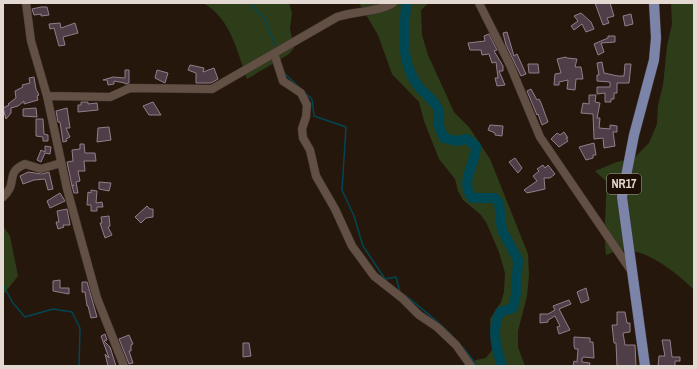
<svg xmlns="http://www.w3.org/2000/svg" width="697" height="369" viewBox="0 0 697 369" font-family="'Archivo Narrow',sans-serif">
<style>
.green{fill:#2e3d19}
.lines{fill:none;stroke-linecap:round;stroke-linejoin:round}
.stream{stroke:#004754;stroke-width:1.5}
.river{stroke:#004754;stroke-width:10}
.building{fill:#4f3d48;stroke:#937e8a}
.minor-casing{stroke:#3d322e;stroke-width:9}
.major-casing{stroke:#3d322e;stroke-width:11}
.minor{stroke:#625044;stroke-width:8}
.major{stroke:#7c85a9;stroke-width:10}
.labels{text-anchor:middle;stroke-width:4;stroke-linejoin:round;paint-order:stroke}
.shield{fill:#1c0e04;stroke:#a89c94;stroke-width:1}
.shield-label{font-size:12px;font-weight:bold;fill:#e4d9d2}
</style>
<rect width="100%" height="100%" fill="#26170c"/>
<path class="green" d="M203,3H289L292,13L290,29L294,48L289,54L247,79C238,53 230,17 203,3Z
M359,3H429L421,10L422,35L428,55L454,112L469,127L490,159L528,254L529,275L527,296L518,331V347L525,366H470L476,360L486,358L492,350L490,319L501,302L504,292L505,273L499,252L486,222L480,214L463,200L458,191L455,179L439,159L424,121L419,102L392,74L378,35Z
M671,3H694V290C679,274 646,249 624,250C618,250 611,253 606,255C603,230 607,206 606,181L595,171L617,162L635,157L649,143L657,124L658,105L663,85L667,46L672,24Z
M3,226L10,236L18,276L3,295Z"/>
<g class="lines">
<path class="stream" d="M250,3L264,18L277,49
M283,72L299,87
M305,93L312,99L314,116L346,127L342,190L354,216L363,246L385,279L396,277L400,292
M3,285L13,303L25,317L53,309L72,312L80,328L79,366
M405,295C432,317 458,337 477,366"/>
<path class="river" d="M406,3C405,32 399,57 416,83C422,93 435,99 439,111C440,116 438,122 439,126C440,130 443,134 444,138L456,141L467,139L476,146C476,165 459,180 472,198H495L499,203L502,230L518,260L516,294L513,308L500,312C491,329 496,348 502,366"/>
</g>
<path class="building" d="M595,3H610L614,16L607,18L609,23L603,25Z
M41,7H47L49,15L41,16V14L34,15L32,9Z
M581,13L591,22L594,29L586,32L582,24L574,30L571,26L578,21L574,16Z
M631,14L633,24L625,26L623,16Z
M60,23L61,28L75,23L78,33L63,37L65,45L59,46L54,28L50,29L49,24Z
M507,32L514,56L517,54L526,74L521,76L506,45L503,33Z
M489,34L497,50L494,51L503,66V71H499L505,85L497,86L495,78H498L496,62L492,63L489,54L482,55L481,50H470L468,43L485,41L484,36Z
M608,36H615V42L601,43L604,52L598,55L594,44L608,38Z
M566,57L567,58L577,59L575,67H581L583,79H576L575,90L567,89L568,80L559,82V85H554L555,74L561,73L557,59Z
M602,62L604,73L618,76H624L625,64H631L629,83H617V93H614V99H611V102H605V93L597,94V87H610V82L597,81V75H599L597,63Z
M528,64H538L539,73H529Z
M190,65L204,68L203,72L214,68L218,79L211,83H196V73L188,70Z
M125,70H129V83L125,84V83L114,81V84L108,85L107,80H103L113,77L125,78Z
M157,70L168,73L165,83L155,78Z
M34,77L36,89L39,95L37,96L38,100L24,104V101L18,106L11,108V113L6,119L3,108L9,105L8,104L16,98L15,91L23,87L22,85L30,83L29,78Z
M531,89L537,100L539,99L541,103L548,122L542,125L538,114L537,115L527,91Z
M589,95H596L595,102L600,103L597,118H600L599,128L610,129V125L617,126V132H613L615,146L604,148L603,138L594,139L593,114L581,113L583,103L589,104Z
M81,102H88V104L97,103L98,110L78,112V105H81Z
M153,102L161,115H149L143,106Z
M36,108L37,117L23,116V109Z
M67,108L70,128H66L70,137L66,139L67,141L63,142L60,122H58L56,111Z
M36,119H43L44,134L48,135V141H43V137L36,136Z
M490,125L503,126L502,136L495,135V133L488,130Z
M109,127L111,140L97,142L98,128Z
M564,132L568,138H566L568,141L559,147L551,139L557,133L560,135Z
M594,143L596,155H593V158L586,160L579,147Z
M80,144H84L85,153H95L96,161H84L85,171H78L80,181L76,182L78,193H74L72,186L74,185L72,186L67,162L73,161L72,150L80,149Z
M45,146L51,147L50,154L45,153L41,162L37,160L41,150L45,152Z
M515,158L522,168L518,173L509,162Z
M543,165L545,168L548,165L555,174L550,178H544L545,189L527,193L524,190L537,181L533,176L539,171L537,169Z
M28,172L42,174L49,172L53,189L48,190L45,179L34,180L23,184L20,176Z
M99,182L111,183L109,191L99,189Z
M91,190L97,191L96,203L102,202L103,207H97V211H91V205H87L88,192L91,193Z
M60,193L65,201L50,208L47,201Z
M147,206L150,209H153V217L146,218L141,223L135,217Z
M67,209L70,225H63L64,227L58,229L56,222H59L57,211Z
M109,216L110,226L108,227L112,235L105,238L100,223H102L101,217Z
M60,280V288H69V294L53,291V281Z
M82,282H87L97,317L91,318L88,306H87L85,292H82Z
M586,288L589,300L581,303L577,292Z
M569,300L571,304L559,309L570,330L559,334L557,327L560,326L555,316L548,320V322L540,323V314H548L555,310L553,306Z
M617,312H625L627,323H630V332L623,333L625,345H635L636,366H617L616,343H614L612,325H617Z
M105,334L107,340L104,341L110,347L116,366H108L105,354L109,358L101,336Z
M129,335L133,344L131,345V351H129L133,363L129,364L119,339Z
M574,337L590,338V342H593L594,358L583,357L582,359V362L590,363L589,366H573L574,361L577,362L578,349H575L574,346Z
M662,340H670L672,357H680V361H675V366H658L659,356H665Z
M243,343H249L251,356L243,357Z"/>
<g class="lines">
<g class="minor-casing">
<path id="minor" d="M26,3L31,41L47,96L67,189L97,298L124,366
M479,3L510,65L540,137L632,272
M274,53L283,81L301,93L307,105L306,117L302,129L303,138L310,150L316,176L335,209L352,246L374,276L402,298L419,315L437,327L456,345L471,366
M47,96L110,97L130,88L212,89L337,17C354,11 380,12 393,3
M3,197C19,183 4,173 25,164L41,169L61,163"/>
</g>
<g class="major-casing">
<path id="major" d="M645,366L622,197L634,135L654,60L656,38L654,3"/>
</g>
<use href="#minor" class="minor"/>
<use href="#major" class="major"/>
</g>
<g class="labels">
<rect class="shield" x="607" y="174" width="34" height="20" rx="3"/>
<g class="shield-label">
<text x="624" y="188">NR17</text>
</g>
</g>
<rect width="697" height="369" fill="none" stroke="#e4d9d2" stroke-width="8"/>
</svg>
